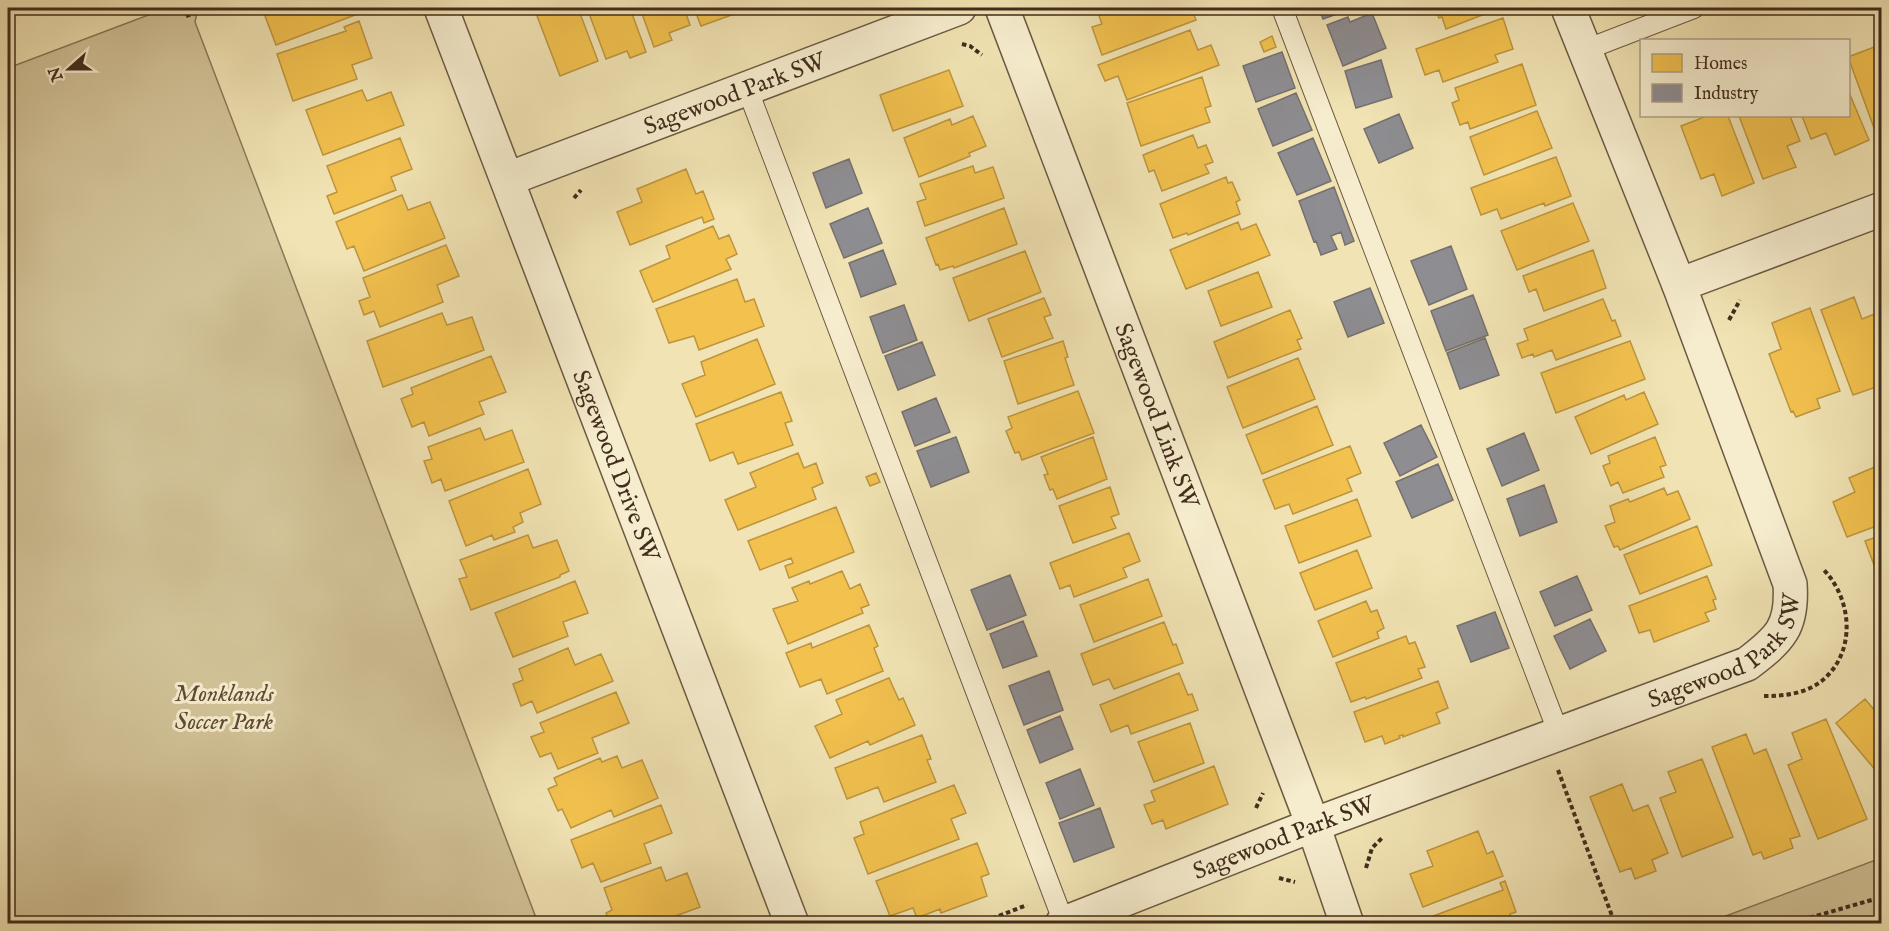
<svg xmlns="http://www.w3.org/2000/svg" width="1889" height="931" viewBox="0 0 1889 931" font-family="'IM FELL English',serif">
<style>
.green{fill:#d3c499;stroke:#8a785a;stroke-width:1.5}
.homes{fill:#f2c14e;stroke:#bd953f;stroke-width:1.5}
.industry{fill:#8d8d92;stroke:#76706f;stroke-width:1.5}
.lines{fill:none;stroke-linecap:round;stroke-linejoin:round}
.service-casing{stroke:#6d5a42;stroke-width:22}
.minor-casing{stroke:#6d5a42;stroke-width:36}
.path{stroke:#412d1c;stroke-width:4;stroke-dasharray:4.5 3;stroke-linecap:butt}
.service{stroke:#f6edce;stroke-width:20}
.minor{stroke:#f6edce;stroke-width:33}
.labels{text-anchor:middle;stroke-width:6;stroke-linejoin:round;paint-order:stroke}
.street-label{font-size:24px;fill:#412d1c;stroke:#f6edce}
.park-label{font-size:24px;font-style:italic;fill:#5e4b35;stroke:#f6edce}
</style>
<rect width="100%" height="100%" fill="#f1e3b3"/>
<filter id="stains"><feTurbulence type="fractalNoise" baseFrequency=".00333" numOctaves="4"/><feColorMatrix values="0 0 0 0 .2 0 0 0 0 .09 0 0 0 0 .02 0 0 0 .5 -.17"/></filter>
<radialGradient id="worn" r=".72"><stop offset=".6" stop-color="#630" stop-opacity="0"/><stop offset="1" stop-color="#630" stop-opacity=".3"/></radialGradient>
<path class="green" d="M167,8H198L195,22L538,923H8V68Z
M1881,858V923H1707Z"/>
<path class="homes" d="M262,8H352L355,15L276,45Z
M534,8H578L598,61L560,76Z
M587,8H630L646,52L630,58L627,51L606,59Z
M640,8H684L690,25L669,33L672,40L654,47Z
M694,8H739L740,12L701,26Z
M1107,8H1191L1196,20L1102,55L1092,27L1102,24L1099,16L1103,9Z
M1435,8H1491L1493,11L1446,29L1442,17L1439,18Z
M1503,18L1513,49L1495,55L1498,62L1443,82L1439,70L1425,75L1416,49Z
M359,21L372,58L352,65L357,79L293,101L277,54L346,31L344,27Z
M1190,30L1198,50L1211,45L1219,65L1127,100L1118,76L1105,81L1098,65Z
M1272,36L1276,47L1264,52L1260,42Z
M1882,44V134L1877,136L1848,57Z
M1522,64L1536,105L1470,129L1468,122L1460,125L1452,103L1459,100L1455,88Z
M949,70L963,106L893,131L880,95Z
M1202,77L1211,106L1205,108L1210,122L1141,146L1127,103Z
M362,90L367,101L391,92L404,125L323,155L306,110Z
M1848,90L1869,140L1835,155L1826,133L1811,139L1802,116H1848Z
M1537,111L1552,148L1484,175L1470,137Z
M973,116L986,146L969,153L970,156L919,177L904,138L950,119L952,125Z
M1707,116H1728L1754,183L1722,196L1714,174L1701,179L1681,126Z
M1739,116H1790L1800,141L1787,146L1796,167L1763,179Z
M1193,135L1198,148L1206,145L1213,162L1205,165L1209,173L1162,191L1154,170L1149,172L1143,155Z
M400,138L412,169L391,177L396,190L334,214L327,196L337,192L327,166Z
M1556,157L1571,196L1545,206L1544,203L1501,219L1497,209L1481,215L1471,188Z
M973,166L975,173L993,167L1004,198L925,226L917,202L926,199L920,184Z
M686,169L696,194L703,191L714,219L704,223L702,217L630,245L617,212L642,202L637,189Z
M1226,177L1228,183L1232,182L1240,200L1236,202L1240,214L1188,235L1187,233L1173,238L1160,204Z
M402,195L408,210L430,202L445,238L364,271L354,246L347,249L336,222Z
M1573,203L1589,241L1517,270L1501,231Z
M1004,208L1017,244L954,268L953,266L940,270L938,264L936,265L926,238Z
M1238,222L1241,230L1256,224L1270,255L1186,289L1170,250Z
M713,226L719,239L729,235L737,254L726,259L731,269L653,302L640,271L670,258L666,246Z
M446,245L459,276L437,285L443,302L380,327L374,311L364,315L359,301L370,297L363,278Z
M1593,250L1606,288L1544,311L1536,289L1529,292L1523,276Z
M1025,251L1041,292L969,321L953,278Z
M1258,272L1272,307L1221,326L1208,291Z
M737,279L745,302L754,299L764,326L699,350L694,336L669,343L656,309Z
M1854,297L1862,319L1877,313L1882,325V385L1853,395L1821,310Z
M1044,298L1051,315L1044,317L1053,338L1002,357L988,319Z
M1603,299L1612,321L1615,320L1621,336L1556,360L1552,350L1534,357L1533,354L1522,358L1517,344L1528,340L1524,329Z
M1810,308L1840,391L1817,399L1820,408L1796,417L1793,411L1791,412L1769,354L1781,349L1772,323Z
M1290,310L1302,338L1297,340L1301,349L1228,378L1214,342Z
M442,313L447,325L472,317L484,350L383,387L367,341Z
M757,339L775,384L696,417L682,384L705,375L701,362Z
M1063,341L1068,357L1065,358L1074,385L1018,404L1004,361Z
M1630,341L1645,379L1556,413L1541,373Z
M491,356L506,392L479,402L484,414L429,436L424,422L412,427L401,399L413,394L411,388Z
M1298,358L1315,399L1243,428L1227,387Z
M1078,391L1094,433L1022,460L1019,452L1015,453L1006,431L1012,428L1008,417Z
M781,392L792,421L785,423L793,445L738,464L733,452L710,461L696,424Z
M1644,392L1658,424L1591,454L1575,417L1624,395L1626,400Z
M1317,406L1333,445L1262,474L1246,435Z
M480,428L485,440L512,430L524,462L445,491L441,479L432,483L424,461L432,459L428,447Z
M1093,437L1107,479L1057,499L1053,489L1050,490L1044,475L1048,474L1041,457Z
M1655,437L1666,465L1660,467L1664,477L1623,493L1618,482L1611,486L1603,466L1610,463L1608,456Z
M1350,446L1361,473L1347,479L1352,491L1293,514L1289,504L1275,509L1263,480Z
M798,453L804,468L816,463L823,483L812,488L816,499L738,530L725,500L756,487L750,473Z
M1882,464V524L1847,537L1833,502L1855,492L1849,478Z
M528,469L541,504L520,513L523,522L513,527L515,532L494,540L492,535L466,546L449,501Z
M876,473L880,482L870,486L866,477Z
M1110,487L1119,514L1111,517L1116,528L1073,543L1059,506Z
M1664,488L1667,495L1678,491L1690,519L1620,550L1618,546L1614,547L1605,526L1615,522L1610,506L1628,499L1630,502Z
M1357,499L1371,536L1299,563L1285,526Z
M836,507L854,552L789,578L785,566L793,563L791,558L760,570L748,541Z
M1697,526L1712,565L1640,594L1624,555Z
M1129,533L1140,561L1123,568L1127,577L1074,597L1070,585L1060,589L1050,563Z
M528,535L533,548L557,540L569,571L560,575V577L471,610L459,579L467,577L460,560Z
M1882,535V571L1877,573L1865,541Z
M1357,550L1372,588L1315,610L1300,573Z
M842,571L850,589L860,584L869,605L861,608L863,613L788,644L773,609L798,601L792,588L809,581L810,584Z
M1707,576L1716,599L1713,600L1716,609L1705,613L1709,621L1654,642L1650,630L1639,633L1629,606Z
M1148,579L1162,616L1094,642L1080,605Z
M575,581L588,613L563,622L568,636L513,657L495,613Z
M1366,601L1371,612L1377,610L1384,628L1377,632L1379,638L1333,657L1318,621Z
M1164,622L1173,645L1176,644L1183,663L1114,689L1109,679L1093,685L1081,654Z
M869,625L878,646L874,648L883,671L827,694L821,679L800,687L786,653L811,643L812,648Z
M1406,636L1409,644L1415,642L1425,667L1418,669L1422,678L1366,699L1365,697L1351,702L1336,663Z
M568,648L575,665L601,654L613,681L537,713L532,701L521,706L513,684L523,680L519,669Z
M1179,673L1188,695L1192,694L1198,710L1131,734L1128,725L1111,732L1100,705Z
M889,678L899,700L903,698L915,725L870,745L868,741L830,758L815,726L842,714L836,700Z
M1438,681L1448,708L1436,713L1440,723L1403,737V735L1399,736L1400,738L1385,744L1382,736L1365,742L1354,712Z
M616,692L629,723L592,738L598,753L558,769L551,753L540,757L531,737L544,732L540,723Z
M1865,699L1882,719V778L1836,723Z
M1826,719L1867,819L1818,839L1788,765L1802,759L1792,733Z
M1190,723L1204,763L1154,782L1138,742Z
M1746,734L1754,754L1766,749L1800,836L1790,839L1793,848L1764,859L1761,852L1753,855L1712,747Z
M922,735L931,759L927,760L936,782L884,802L878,787L847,799L835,768Z
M617,756L622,768L642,760L658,798L614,817L611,810L571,828L562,809L558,811L548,789L557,785L554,778L600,758L602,762Z
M1702,759L1733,837L1682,857L1660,798L1676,792L1668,772Z
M1214,766L1228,804L1166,829L1163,820L1152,824L1144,805L1155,801L1151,791Z
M1622,784L1633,811L1648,805L1668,853L1652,860L1656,871L1635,879L1631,868L1620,872L1590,797Z
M954,785L966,813L951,819L959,839L868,874L854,838L864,834L860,822Z
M661,805L672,833L644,844L651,863L601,882L593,863L582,868L571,840Z
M1478,831L1487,854L1493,851L1503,876L1423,907L1410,874L1433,866L1427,851Z
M977,843L989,874L981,877L987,896L941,913L940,909L917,918L913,908L890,916L876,881Z
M661,867L666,881L687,873L700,907L654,924H610L606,913L612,910L604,888Z
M1505,881L1516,912L1510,914L1513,924H1430L1428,918L1503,890L1500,883Z"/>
<path class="industry" d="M1319,8H1354L1323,19Z
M1372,13L1386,48L1343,66L1327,25L1348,17L1350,22Z
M1282,52L1295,88L1256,102L1243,66Z
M1381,60L1392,97L1356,108L1345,71Z
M1296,93L1312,130L1273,146L1258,109Z
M1399,114L1413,148L1379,163L1364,129Z
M1313,138L1331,181L1297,195L1278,153Z
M849,159L862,193L826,208L813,173Z
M1334,187L1354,241L1345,245L1341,232L1331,236L1337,249L1321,255L1316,241L1314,242L1299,201Z
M868,208L882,243L844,258L830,224Z
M1451,246L1467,289L1429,305L1411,261Z
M883,250L896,284L861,297L849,263Z
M1370,288L1384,323L1348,337L1334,302Z
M1473,295L1488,335L1446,351L1431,311Z
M904,305L917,340L883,353L870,317Z
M1485,338L1499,375L1460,389L1447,353Z
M922,342L935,375L898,390L885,356Z
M936,398L950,432L915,446L902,412Z
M1421,425L1437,457L1400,476L1384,443Z
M1524,433L1539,470L1502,486L1487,449Z
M956,437L969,472L931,487L917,451Z
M1438,464L1453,500L1412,518L1396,482Z
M1544,485L1557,522L1520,536L1507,499Z
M1010,575L1026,615L987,630L971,590Z
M1577,576L1592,610L1555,626L1540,592Z
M1495,612L1509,648L1471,662L1457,626Z
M1590,619L1606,651L1570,669L1554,636Z
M1023,621L1037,656L1003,668L990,634Z
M1049,671L1063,710L1024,725L1009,686Z
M1060,716L1073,749L1040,763L1027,730Z
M1080,769L1094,805L1060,819L1046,783Z
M1100,808L1114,847L1074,862L1059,823Z"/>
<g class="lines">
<g class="service-casing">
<path id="service" d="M1282,8L1559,734
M1585,50L1694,8
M747,88L1064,923"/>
</g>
<g class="minor-casing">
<g id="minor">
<path id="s1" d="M441,8L792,924"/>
<path id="s2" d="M1002,8L1313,825L1347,924"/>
<path id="s3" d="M508,179L959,8"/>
<path d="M1679,285L1882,209"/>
<path id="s4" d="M1062,924L1313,825L1747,664C1780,639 1793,627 1790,584L1679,285L1568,8"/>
</g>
</g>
<path class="path" d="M186,16L209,8
M962,44L970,46L982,55
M574,198L581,190
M1729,320L1740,300
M1764,696C1783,696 1803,694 1819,683C1856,656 1854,602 1824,570
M1558,770L1615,924
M1256,808L1263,793
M1366,868L1372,848L1382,838
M1279,878L1295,882
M978,924L1027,905
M1788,924L1882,897"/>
<use href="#service" class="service"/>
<use href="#minor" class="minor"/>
</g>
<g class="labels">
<g class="street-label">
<text dy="8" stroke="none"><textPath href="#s3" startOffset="242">Sagewood Park SW</textPath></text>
<text dy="8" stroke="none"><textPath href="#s2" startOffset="436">Sagewood Link SW</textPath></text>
<text dy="8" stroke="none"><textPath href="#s1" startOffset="490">Sagewood Drive SW</textPath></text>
<text dy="8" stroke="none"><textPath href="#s4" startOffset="724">Sagewood Park SW</textPath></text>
<text dy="8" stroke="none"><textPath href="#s4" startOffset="238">Sagewood Park SW</textPath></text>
</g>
<g class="park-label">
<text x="224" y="701">Monklands<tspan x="224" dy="28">Soccer Park</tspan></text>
</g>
</g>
<rect width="1889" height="931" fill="none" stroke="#f1e3b3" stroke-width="30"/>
<rect x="9" y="9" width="1871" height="913" fill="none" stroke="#412d1c" stroke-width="3"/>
<rect x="15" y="15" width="1859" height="901" fill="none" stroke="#412d1c" stroke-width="1.5"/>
<rect x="1640" y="39" width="210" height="78" fill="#f6edce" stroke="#aea087" stroke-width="1.5"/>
<rect x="1652" y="54" width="30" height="18" fill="#f2c14e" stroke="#aea087" stroke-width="1.5"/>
<text x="1694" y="69" font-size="18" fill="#412d1c">Homes</text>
<rect x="1652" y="84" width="30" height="18" fill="#8d8d92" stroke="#aea087" stroke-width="1.5"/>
<text x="1694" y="99" font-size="18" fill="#412d1c">Industry</text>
<g transform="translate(69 69) rotate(249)" stroke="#f6edce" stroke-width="4.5" paint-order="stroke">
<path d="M0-4.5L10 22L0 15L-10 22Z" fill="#412d1c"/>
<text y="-9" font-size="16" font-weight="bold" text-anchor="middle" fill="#412d1c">N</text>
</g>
<rect width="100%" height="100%" filter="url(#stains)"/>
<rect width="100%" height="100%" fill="url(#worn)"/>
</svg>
